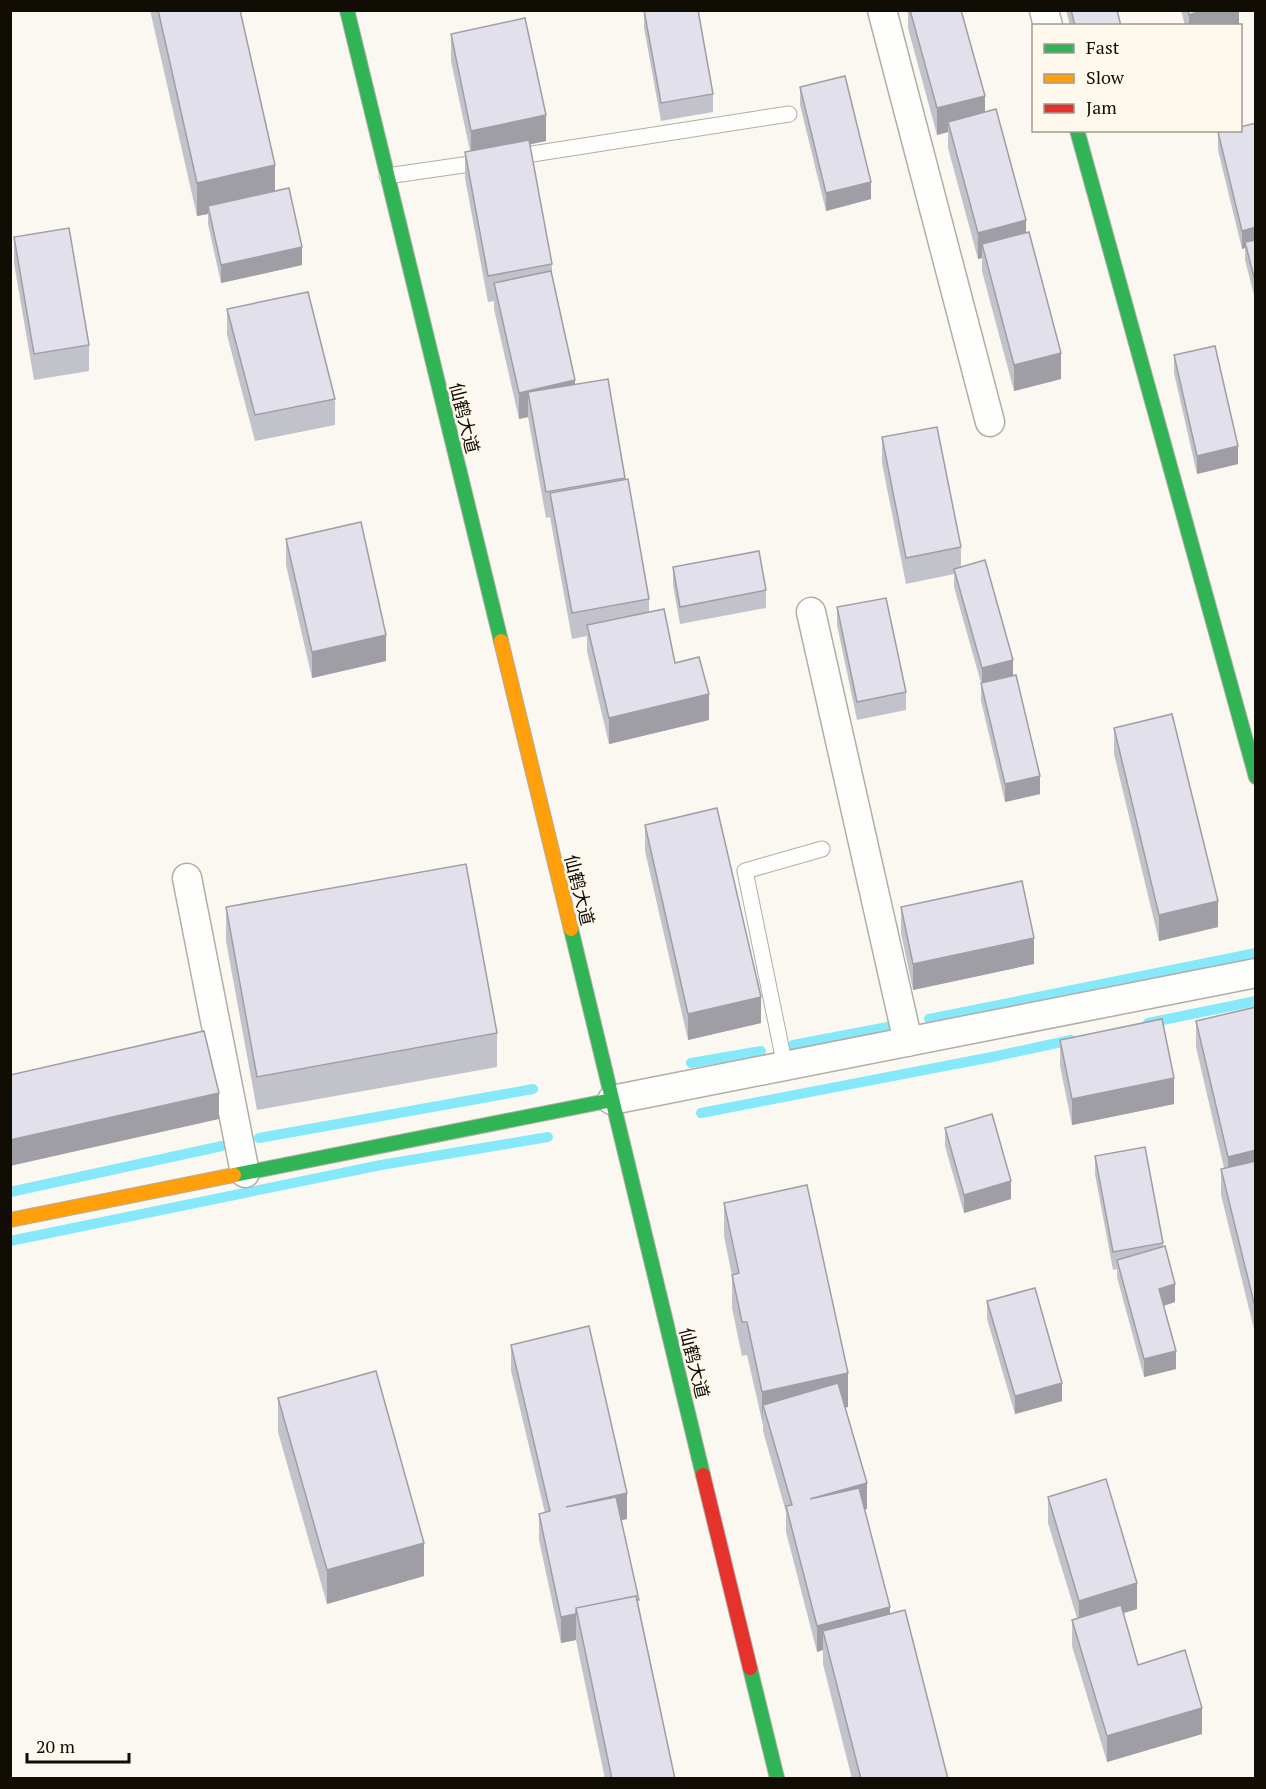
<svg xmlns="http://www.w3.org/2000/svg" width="1266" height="1789" viewBox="0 0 1266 1789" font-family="'PT Serif','Noto Sans SC',serif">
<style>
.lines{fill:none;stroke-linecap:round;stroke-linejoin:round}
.stream{stroke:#86e9f9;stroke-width:10}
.lane-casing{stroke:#b1aea6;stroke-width:17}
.street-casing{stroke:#b1aea6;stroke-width:31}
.fast-casing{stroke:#b1aea6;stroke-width:16}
.slow-casing{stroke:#b1aea6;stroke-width:16}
.jam-casing{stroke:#b1aea6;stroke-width:16}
.lane{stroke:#fefefd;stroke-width:15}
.street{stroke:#fefefd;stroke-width:28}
.fast{stroke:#30b455;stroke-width:14}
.slow{stroke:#ff9f0a;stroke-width:14}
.jam{stroke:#e5322d;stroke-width:14}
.wall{fill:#c2c2ca}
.shaded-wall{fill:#9e9ea4}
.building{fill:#e2e1eb;stroke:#9e9ea4;stroke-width:1.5}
.labels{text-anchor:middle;stroke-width:5;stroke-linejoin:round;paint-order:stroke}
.street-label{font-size:18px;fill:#120d04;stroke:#fff9ed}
</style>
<rect width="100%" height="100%" fill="#fbf8f1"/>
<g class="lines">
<path class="stream" d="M929,1019L1256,953
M1148,1023L1256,1001
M793,1045L888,1027
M691,1063L761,1051
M701,1113L992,1057L1071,1040
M259,1138L533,1089
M10,1192L222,1146
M10,1241L381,1165L548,1137"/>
<g class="lane-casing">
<path id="lane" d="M513,157L789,114
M387,176L484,162
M785,1066L745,871L822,849"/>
</g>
<g class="street-casing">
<path id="street" d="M882,10L990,422
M1044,10L1048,26
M811,612L908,1042
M187,878L245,1173
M612,1100L1256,973"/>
</g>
<g class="fast-casing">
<path id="fast" d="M347,10L501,641
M1077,130L1256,777
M571,929L703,1475
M234,1175L612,1100
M750,1668L777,1778"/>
</g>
<g class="slow-casing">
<path id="slow" d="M501,641L571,929
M10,1220L234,1175"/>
</g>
<g class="jam-casing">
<path id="jam" d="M703,1475L750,1668"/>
</g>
<use href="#lane" class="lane"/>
<use href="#street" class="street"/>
<use href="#fast" class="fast"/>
<use href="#slow" class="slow"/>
<use href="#jam" class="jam"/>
</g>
<path class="wall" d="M150,10H240L275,191L302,265L221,283L208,224V214L197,216Z
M644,10L713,94V112L661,121L644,28Z
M907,10H961L985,112L1026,232L1061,379L1014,391L982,271V258L978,259L948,148V132L937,135L908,28V13Z
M1066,10H1117L1121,26H1070Z
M1181,10H1239V26H1185Z
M451,34L546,141L529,144L552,264V274L575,384L608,379L625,480L649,599V612L675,663L709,720L609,744L587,651V636L572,639L550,517L546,518L528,417L519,419L494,309V301L488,302L465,178V152L470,151L451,61Z
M800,87L871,199L826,211L800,105Z
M1256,123V303L1245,260V248L1242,249L1218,150V132Z
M14,237L89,345V371L34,380L14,263Z
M227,309L335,399V425L255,441L227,335Z
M1174,355L1238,464L1197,474L1174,373Z
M882,437L961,547V567L1013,676L1040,794L1005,802L981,701V683L954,587V574L906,584L882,463Z
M286,539L386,661L312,678L286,565Z
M673,567L766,590V608L680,624L673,585Z
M837,607L906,692V710L857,720L837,625Z
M1114,728L1218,927L1159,941L1114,754Z
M645,825L761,1023L688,1040L645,851Z
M226,907L497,1033V1067L257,1110L226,941Z
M901,907L1034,964L913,990L901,933Z
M1256,1007L1254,1329L1221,1195V1169L1224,1168L1196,1047V1021Z
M1060,1040L1174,1104L1072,1125L1060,1066Z
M945,1128L1011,1199L964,1213L945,1146Z
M1095,1156L1163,1243V1247L1175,1302L1164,1306L1176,1369L1144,1377L1117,1277V1269L1113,1270L1095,1174Z
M724,1203L848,1407L845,1408L867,1509H864L890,1614L948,1779H852L823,1664V1650L817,1652L786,1532V1512L763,1431V1425L747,1355L742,1356L732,1308V1276L724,1236Z
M987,1301L1062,1401L1015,1414L987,1319Z
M511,1345L627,1519L621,1520L675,1779H605L576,1640L561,1643L539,1540V1514L545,1513L511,1371Z
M278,1398L424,1576L327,1604L278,1432Z
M1048,1497L1137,1609L1123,1613L1138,1665L1202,1734L1107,1762L1072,1646V1620L1077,1618L1048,1523Z"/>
<path class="shaded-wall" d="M1204,10H1239V26H1189V15Z
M985,96V122H948V132L937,135V108Z
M546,115V141L471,157V131Z
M275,165V199L208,206V214L197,216V183Z
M871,182V199L826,211V193Z
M1026,220V246L982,244V258L978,259V233Z
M1256,227V245L1245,242V248L1242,249V231Z
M302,247V265L221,283V265Z
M1061,353V379L1014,391V365Z
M575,380V406L528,392V417L519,419V393Z
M1238,446V464L1197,474V456Z
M386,635V661L312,678V652Z
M1013,660V678L982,686V668Z
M709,694V720L609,744V718Z
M1040,776V794L1005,802V784Z
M1218,901V927L1159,941V915Z
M1034,938V964L913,990V964Z
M761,997V1023L688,1040V1014Z
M1174,1078V1104L1072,1125V1099Z
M219,1093V1119L10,1166V1140Z
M1256,1150V1177L1228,1183V1157Z
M1011,1181V1199L964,1213V1195Z
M1175,1284V1302L1159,1307V1289Z
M1256,1302V1328L1254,1329V1303Z
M1176,1351V1369L1144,1377V1359Z
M848,1373V1407L768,1424L763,1405L762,1425V1392Z
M1062,1383V1401L1015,1414V1396Z
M867,1483V1509L810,1525V1499Z
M627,1493V1519L566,1533V1507Z
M424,1543V1576L327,1604V1570Z
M1137,1583V1609L1079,1627V1601Z
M890,1607V1633L823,1631V1650L817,1652V1626Z
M576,1614V1640L561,1643V1617Z
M1202,1708V1734L1107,1762V1736Z"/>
<path class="building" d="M158,10H240L275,165L197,183Z
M644,10H698L713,94L661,103Z
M910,10H961L985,96L937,108Z
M1071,10H1117L1121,26H1075Z
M1188,10H1204L1189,15Z
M525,18L546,115L471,131L451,34Z
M845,76L871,182L826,193L800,87Z
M996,109L1026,220L978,233L948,122Z
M1256,123V227L1242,231L1218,132L1225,130H1240V127Z
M529,140L552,264L488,276L465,152Z
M289,188L302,247L221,265L208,206Z
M69,228L89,345L34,354L14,237Z
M1029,232L1061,353L1014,365L982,244Z
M1256,240V285L1245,242Z
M551,271L575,380L519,393L494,283Z
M308,292L335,399L255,415L227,309Z
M1215,346L1238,446L1197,456L1174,355Z
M608,379L625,478L546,492L528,392Z
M937,427L961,547L906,558L882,437Z
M628,479L649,599L572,613L550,493Z
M361,522L386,635L312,652L286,539Z
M759,551L766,590L680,607L673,567Z
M985,560L1013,660L982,668L954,569Z
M886,598L906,692L857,702L837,607Z
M664,609L675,663L699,657L709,694L609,718L587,625Z
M1016,675L1040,776L1005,784L981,683Z
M1172,714L1218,901L1159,915L1114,728Z
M717,808L761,997L688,1014L645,825Z
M466,864L497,1033L257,1077L226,907Z
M1022,881L1034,938L913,964L901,907Z
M1256,1007V1150L1228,1157L1196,1021Z
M1162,1019L1174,1078L1072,1099L1060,1040Z
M204,1031L219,1093L10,1140V1075Z
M992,1114L1011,1181L964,1195L945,1128Z
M1145,1147L1163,1243L1113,1252L1095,1156Z
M1256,1161V1302L1254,1303L1221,1169Z
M807,1185L848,1373L762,1392L747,1322H742L732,1275L739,1273L724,1203Z
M1165,1246L1175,1284L1159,1289L1176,1351L1144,1359L1117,1260Z
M1035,1288L1062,1383L1015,1396L987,1301Z
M589,1326L627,1493L566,1507L616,1497L639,1600H637L636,1596L576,1608V1614L561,1617L539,1514L550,1511L511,1345Z
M376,1371L424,1543L327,1570L278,1398Z
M838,1383L867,1483L810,1499L859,1488L890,1607L817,1626L786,1506L792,1505L763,1405Z
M1106,1479L1137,1583L1079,1601L1048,1497Z
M636,1596L675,1779H612L576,1608Z
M1121,1605L1138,1665L1185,1650L1202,1708L1107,1736L1072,1620Z
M905,1610L948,1779H861L823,1631Z"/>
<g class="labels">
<g class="street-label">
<text transform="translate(464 418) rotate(76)" y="6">仙鹤大道</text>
<text transform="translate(579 890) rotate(76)" y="6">仙鹤大道</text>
<text transform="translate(694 1363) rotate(76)" y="6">仙鹤大道</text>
</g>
</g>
<rect width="1266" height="1789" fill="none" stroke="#120d04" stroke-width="24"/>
<rect x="1032" y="24" width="210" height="108" fill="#fff9ed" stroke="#a09b90" stroke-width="1.5"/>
<rect x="1044" y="44" width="30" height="9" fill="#30b455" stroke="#a09b90" stroke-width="1.5"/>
<text x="1086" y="54" font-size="18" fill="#120d04">Fast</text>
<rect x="1044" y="74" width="30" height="9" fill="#ff9f0a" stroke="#a09b90" stroke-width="1.5"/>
<text x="1086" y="84" font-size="18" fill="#120d04">Slow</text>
<rect x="1044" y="104" width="30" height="9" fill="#e5322d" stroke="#a09b90" stroke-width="1.5"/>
<text x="1086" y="114" font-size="18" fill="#120d04">Jam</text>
<path d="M27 1753v9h102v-9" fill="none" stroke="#120d04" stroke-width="3"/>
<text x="36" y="1753" font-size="18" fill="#120d04" stroke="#fff9ed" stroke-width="4.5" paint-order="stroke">20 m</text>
</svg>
